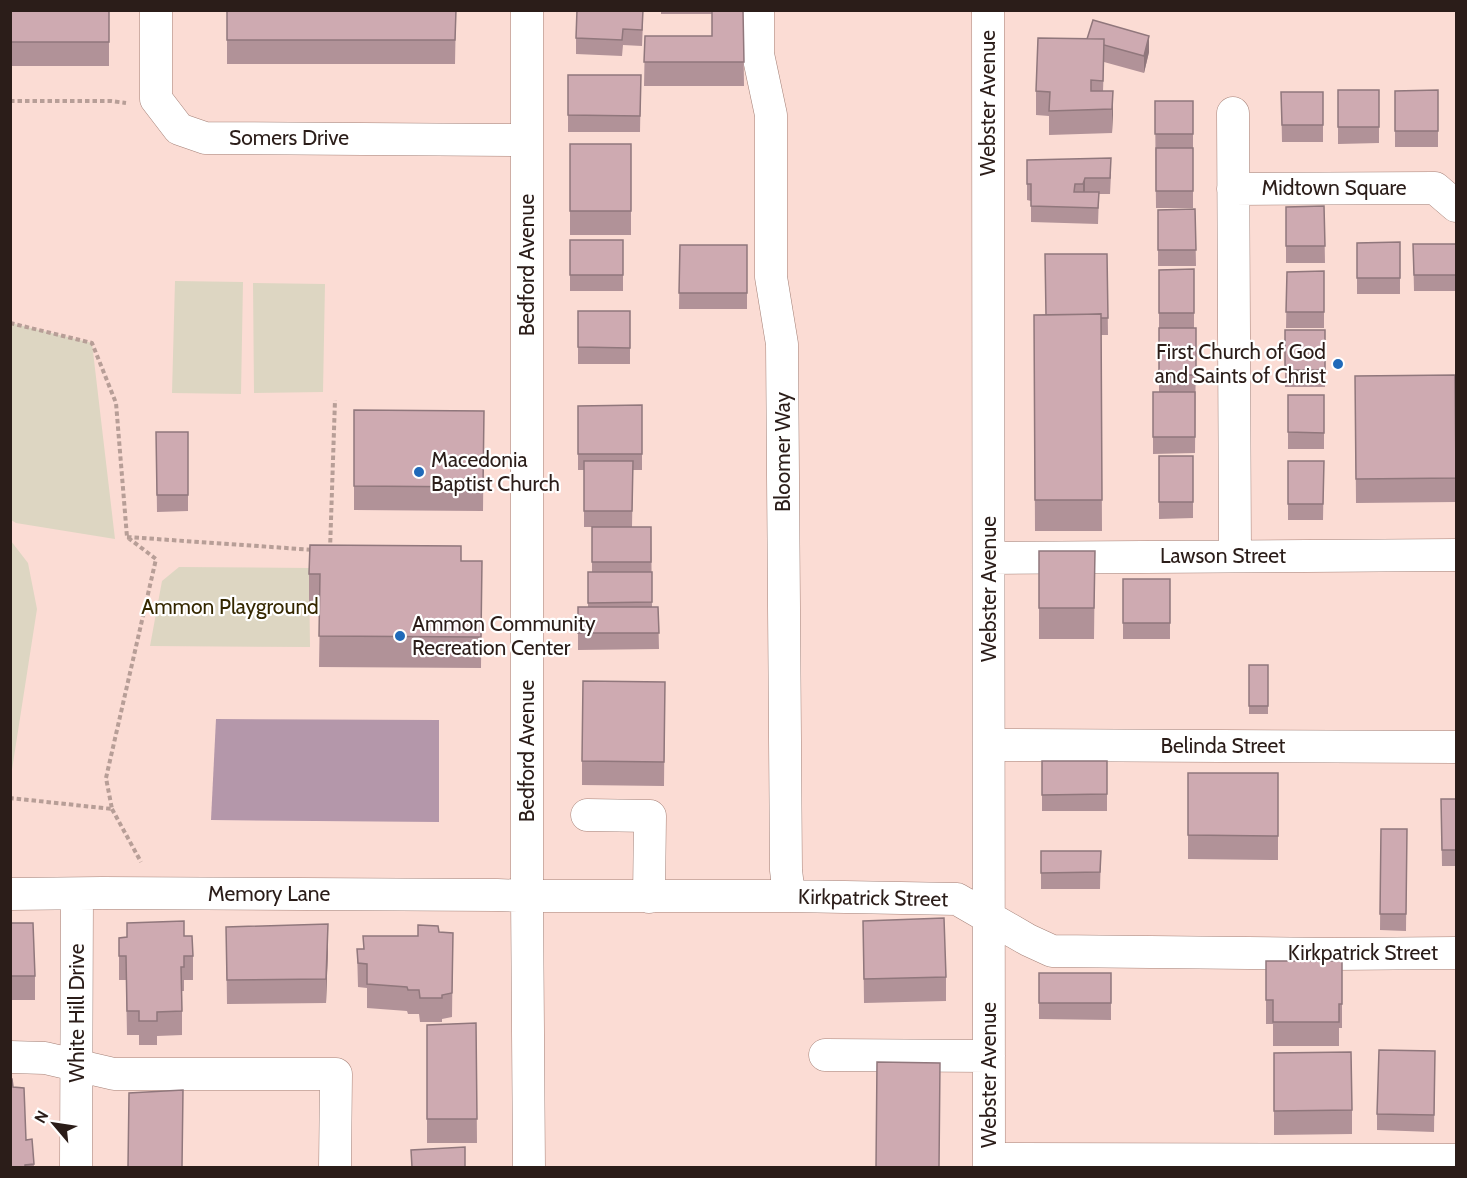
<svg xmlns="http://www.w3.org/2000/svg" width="1467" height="1178" viewBox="0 0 1467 1178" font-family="Cabin,sans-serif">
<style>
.green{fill:#ddd6c2}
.water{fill:#b497aa}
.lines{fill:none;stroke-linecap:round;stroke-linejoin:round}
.minor-casing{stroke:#a48077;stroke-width:33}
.path{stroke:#b79e97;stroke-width:4;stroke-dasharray:4.5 3;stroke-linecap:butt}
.minor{stroke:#fff;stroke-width:32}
.wall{fill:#b19298}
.shaded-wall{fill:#90777c}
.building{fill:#ceaab1;stroke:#90777c;stroke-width:1.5}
.poi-dot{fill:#1f69b9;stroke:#fff;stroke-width:2}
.labels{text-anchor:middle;stroke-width:4.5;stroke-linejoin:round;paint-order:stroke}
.street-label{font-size:21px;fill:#2b1d19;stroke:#fff}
.poi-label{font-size:21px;fill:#2b1d19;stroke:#fff;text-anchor:start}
.park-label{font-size:21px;fill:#352800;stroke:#fff}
</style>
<rect width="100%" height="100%" fill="#fbdcd4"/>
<path class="green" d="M175,281L243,282L241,394L172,393Z
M253,283L325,284L323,392L254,393Z
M11,323L92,343L115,539L16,523L11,520Z
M11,541L28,563L37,609L11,776Z
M179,567L309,568L310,647L150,646L162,581Z"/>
<path class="water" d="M216,719L439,720V822L211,820Z"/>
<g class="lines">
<g class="minor-casing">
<path id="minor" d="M156,10V99L179,129L205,138L527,140
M527,10V896L529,1168
M758,10V54L771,115V277L782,344L786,870L789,896
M988,10L989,1168
M1233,113L1235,555
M1233,189L1435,188L1456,206
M989,558L1456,555
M989,745L1456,747
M587,815L650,816L649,897
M10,894L102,893L497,895L527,896H789L957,899L1028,940L1052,951L1334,954L1456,953
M825,1055L989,1056
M10,1057L45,1058L114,1074H336L335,1168
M989,1159L1456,1160
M76,1168L77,894"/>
</g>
<path class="path" d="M10,101H111L126,103
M10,323L92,343L116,403L127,537L156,559L106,778L112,809L10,798
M127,537L315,550
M330,550L335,400
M112,809L141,862"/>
<use href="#minor" class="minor"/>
</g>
<path class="wall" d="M10,10H109V66H10Z
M227,10H456L455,64H227Z
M661,10H743L744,86H644L645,36H712V14H661Z
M643,22L642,46L623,45L622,56L576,54V38Z
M1087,39L1149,52L1144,73L1104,62L1103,91H1113L1112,133L1049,135V116L1036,115V91Z
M568,75H641L640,132H568Z
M1338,90H1379V143L1338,144Z
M1438,90V147H1395V91Z
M1281,92H1323V142H1282Z
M1155,101H1193V208H1156Z
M570,144H631V235H570Z
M1111,174L1110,194H1099L1098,224L1031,222V201L1027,200V184Z
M1324,206L1325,263H1286V207Z
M1195,209L1196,266H1158V210Z
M570,240H623V291H570Z
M1400,242V294H1357V243Z
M1413,244H1456V291H1414Z
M680,245H747V309H679Z
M1107,254L1108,335H1101L1102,531H1035L1034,315H1046Z
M1194,269V328H1196L1195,453L1153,454V392H1159V270Z
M1324,271V328H1286L1287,272Z
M578,311H630V364H578Z
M1285,330H1325V387H1285Z
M1455,375L1456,502L1356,503L1355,376Z
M1288,395H1324V449H1288Z
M642,405V470H633L632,527H584V470H578V406Z
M354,410L484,411L483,511L354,510Z
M156,432H188V511L157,512Z
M1159,456H1193V518L1159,519Z
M1288,461H1324L1323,520H1288Z
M592,527H651L652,607H658L659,649L578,650V607H588V572H592Z
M1039,551H1095L1094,639H1039Z
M461,561H482L481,668L319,667L320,605H309V574Z
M1123,579H1170V639H1123Z
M1249,665H1268V714H1249Z
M665,682L664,786L582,785V761Z
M1042,761H1107V811H1042Z
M1188,773H1278V860L1188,859Z
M1441,799H1456V866H1442Z
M1381,829H1407L1406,931L1380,930Z
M1041,851H1101L1100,889H1041Z
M863,921L946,977V1001L864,1003Z
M10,923L35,976V1000H10Z
M226,927L328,948L326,1003L227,1004Z
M439,932L453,933L452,1017L442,1019V1022H420L419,1014H408L407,1011L367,1008V988L358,987L357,949H363Z
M184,936L193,956V980H184V991H182V1035L157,1036V1045H139V1035H127L126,980H119V938Z
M1266,961H1342V1028H1339V1046H1273V1024H1266Z
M1039,973H1111V1020L1039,1019Z
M476,1023L477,1143H427V1025Z
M1435,1051L1434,1132L1377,1130V1114Z
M1274,1053L1352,1110V1134L1274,1135Z
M13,1087L26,1140L32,1139L34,1167H10Z"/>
<path class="shaded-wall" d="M1149,36V52L1144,73V56Z
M1113,91V115L1112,133V109Z
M1085,178V194L1083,200V184Z
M328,924V948L326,1003V979Z"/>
<path class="building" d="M10,10H109V42H10Z
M227,10H456L455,40H227Z
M577,10H643L642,30L623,29L622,40L576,38Z
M712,10H743L744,62H644L645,36H712Z
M1093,20L1149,36L1144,56L1104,45V39H1087Z
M1038,38L1104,39L1103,81L1091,80V91H1113L1112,109L1049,111L1050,92L1036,91Z
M568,75H641L640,116L568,115Z
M1338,90H1379V127H1338Z
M1438,90V131H1395V91Z
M1281,92H1323V125H1282Z
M1155,101H1193V134H1155Z
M570,144H631V211H570Z
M1156,148H1193V191H1156Z
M1111,158L1110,178H1085L1083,184H1075L1074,192H1099L1098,208L1031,206V184H1027V160Z
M1324,206L1325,246H1286V207Z
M1195,209L1196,250H1158V210Z
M570,240H623V275H570Z
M1400,242V278H1357V243Z
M1413,244H1456V275H1414Z
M680,245H747V293H679Z
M1045,254H1107L1108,318H1101V314L1046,315Z
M1194,269V313H1159V270Z
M1324,271V312H1286L1287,272Z
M578,311H630V348L578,347Z
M1101,314L1102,500H1035L1034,315Z
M1159,328H1196V375H1159Z
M1285,330H1325V370H1285Z
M1455,375L1456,478L1356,479L1355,376Z
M1153,392H1195V437H1153Z
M1288,395H1324V433L1288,432Z
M642,405V454H578V406Z
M354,410L484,411L483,487L354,486Z
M156,432H188V495H157Z
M1159,456H1193V502H1159Z
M584,461H633L632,511H584Z
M1288,461H1324L1323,504H1288Z
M592,527H651V562H592Z
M310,545L461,546V561H482L481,637L319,636L320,574H309Z
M1039,551H1095L1094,608H1039Z
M588,572H652V602L588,603Z
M1123,579H1170V623H1123Z
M578,607H658L659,633H578Z
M1249,665H1268V706H1249Z
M583,681L665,682L664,762L582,761Z
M1042,761H1107V794L1042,795Z
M1188,773H1278V836L1188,835Z
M1441,799H1456V850H1442Z
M1381,829H1407L1406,914H1380Z
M1041,851H1101L1100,872L1041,873Z
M944,918L946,977L864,979L863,921Z
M184,921V936H192L193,956H184V967H181L182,1011L157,1012V1021H139V1011H127L126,956H119V938L127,937V923Z
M10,923H33L35,976H10Z
M328,924L326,979L227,980L226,927Z
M418,925L438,926L439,932L453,933L452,993L442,995V998H420L419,990H408L407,987L367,984V964L358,963L357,949H364L363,936H418Z
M1266,961H1342V1004H1339V1022H1273V1000H1266Z
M1039,973H1111V1003H1039Z
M476,1023L477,1119H427V1025Z
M1379,1050L1435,1051L1434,1115L1377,1114Z
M1351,1052L1352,1110L1274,1111V1053Z
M877,1062L940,1063L939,1167H876Z
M10,1079H12L13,1087L24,1088L26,1140L32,1139L34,1164L25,1165V1167H10Z
M183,1090L182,1167H128L129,1093Z
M465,1147V1167H412L411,1150Z"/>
<g class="poi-dot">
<circle cx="1338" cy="364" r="6"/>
<circle cx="419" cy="472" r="6"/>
<circle cx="400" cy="636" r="6"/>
</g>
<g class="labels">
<g class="street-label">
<text transform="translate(988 103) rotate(-90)" y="7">Webster Avenue</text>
<text x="289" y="145">Somers Drive</text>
<text x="1334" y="195">Midtown Square</text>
<text transform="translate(527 265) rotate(-90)" y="7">Bedford Avenue</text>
<text transform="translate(783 452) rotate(-90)" y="7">Bloomer Way</text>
<text x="1223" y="563">Lawson Street</text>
<text transform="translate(989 589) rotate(-90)" y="7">Webster Avenue</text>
<text x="1223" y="753">Belinda Street</text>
<text transform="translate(527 751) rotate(-90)" y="7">Bedford Avenue</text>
<text x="269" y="901">Memory Lane</text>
<text transform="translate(873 898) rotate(1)" y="7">Kirkpatrick Street</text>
<text x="1363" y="960">Kirkpatrick Street</text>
<text transform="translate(77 1013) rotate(-90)" y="7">White Hill Drive</text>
<text transform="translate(989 1075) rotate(-90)" y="7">Webster Avenue</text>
</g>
<g class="poi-label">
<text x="1326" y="359" text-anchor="end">First Church of God<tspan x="1326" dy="24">and Saints of Christ</tspan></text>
<text x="431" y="467">Macedonia<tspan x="431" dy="24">Baptist Church</tspan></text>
<text x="412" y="631">Ammon Community<tspan x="412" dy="24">Recreation Center</tspan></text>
</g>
<g class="park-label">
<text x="230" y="614">Ammon Playground</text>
</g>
</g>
<rect width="1467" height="1178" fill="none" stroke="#2b1d19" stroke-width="24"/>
<g transform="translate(54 1124) rotate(299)" stroke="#ffffff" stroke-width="4.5" paint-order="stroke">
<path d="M0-4.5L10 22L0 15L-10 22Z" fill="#2b1d19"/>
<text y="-9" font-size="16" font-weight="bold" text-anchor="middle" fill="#2b1d19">N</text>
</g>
</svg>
